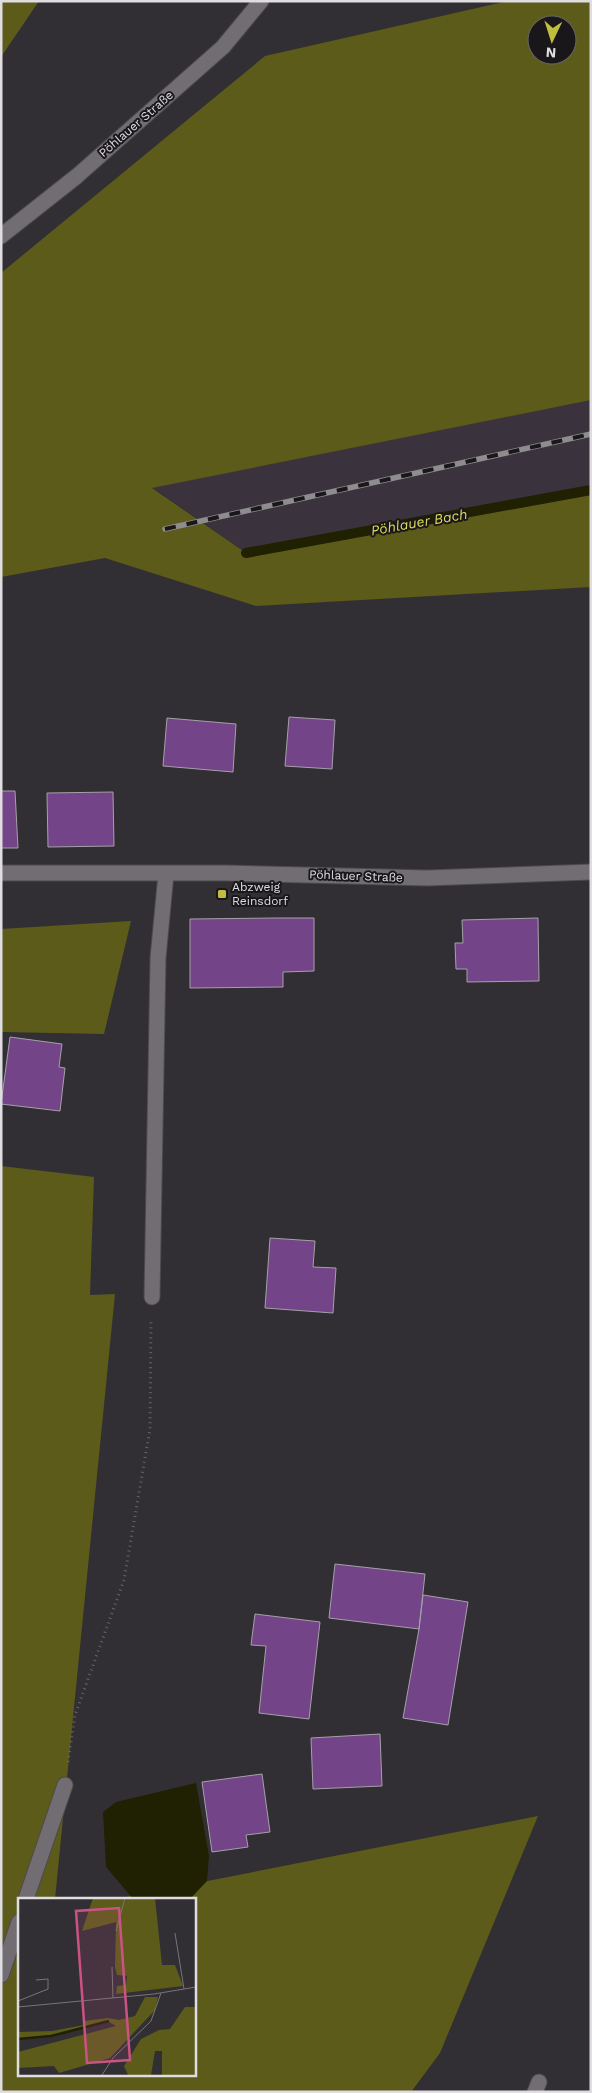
<svg xmlns="http://www.w3.org/2000/svg" width="592" height="2093" viewBox="0 0 592 2093" font-family="'Work Sans',sans-serif">
<style>
.built{fill:#3a323d}
.green{fill:#5c5b1a;fill-rule:evenodd}
.water{fill:#202002}
.lines{fill:none;stroke-linecap:round;stroke-linejoin:round}
.stream{stroke:#202002;stroke-width:10}
.building{fill:#744489;stroke:#a5a1a8}
.service-casing{stroke:#4d4a4f;stroke-width:17}
.minor-casing{stroke:#4d4a4f;stroke-width:17}
.path{stroke:#676469;stroke-width:3;stroke-dasharray:1 4;stroke-linecap:butt}
.service{stroke:#716d73;stroke-width:15}
.minor{stroke:#716d73;stroke-width:15}
.rail-casing{stroke:#8f8c90;stroke-width:5.5}
.rail{stroke:#19171a;stroke-width:4;stroke-dasharray:11;stroke-linecap:butt}
.poi-dot{fill:#c0be40;stroke:#19171a;stroke-width:2}
.labels{text-anchor:middle;stroke-width:4;stroke-linejoin:round;paint-order:stroke}
.street-label{font-size:12px;fill:#e0dde1;stroke:#19171a}
.poi-label{font-size:12px;fill:#e0dde1;stroke:#19171a;text-anchor:start}
.water-label{font-size:14px;font-style:italic;fill:#dedc5b;stroke:#19171a}
.inset-river{fill:none;stroke:#202002;stroke-width:2.5}
.inset-road{fill:none;stroke:#787579;stroke-width:1}
.view{fill:#cb5383;fill-opacity:0.15;stroke:#cb5383;stroke-width:2.5}
.inset-edge{fill:none;stroke:#e0dde1;stroke-width:2.5}
</style>
<rect width="100%" height="100%" fill="#322f34"/>
<path class="built" d="M591,400V490L246,553L152,487Z"/>
<path class="green" d="M1,1H39L1,57Z
M508,1H591V400L152,488L246,553L591,490V587L256,606L105,558L1,577V273L265,56ZM537,25H567V55H537Z
M131,921L104,1034L1,1032V929Z
M1,1166L94,1177L90,1295L115,1294L55,1899H19V2074H194V1899H116L538,1816L440,2053L411,2092H1Z"/>
<path class="water" d="M196,1783L209,1856L207,1881L190,1899H133L106,1867L103,1812L116,1802Z"/>
<g class="lines">
<path class="stream" d="M246,553L591,490"/>
</g>
<path class="building" d="M289,717L335,720L332,769L285,766Z
M167,718L236,724L233,772L163,766Z
M1,791H15L18,848H1Z
M113,792L114,846L48,847L47,793Z
M276,918H314V971L283,972V987L190,988V919Z
M538,918L539,981L467,982V969H456L455,943H463L462,920Z
M10,1037L62,1044L59,1067L65,1068L60,1111L1,1104Z
M270,1238L315,1241L313,1267L336,1268L333,1313L265,1308Z
M335,1564L425,1574L419,1629L329,1618Z
M423,1595L468,1602L448,1725L403,1718L419,1629Z
M255,1614L320,1622L309,1719L259,1713L266,1646L251,1645Z
M380,1734L382,1786L313,1789L311,1738Z
M262,1774L270,1832L246,1835L248,1847L212,1852L202,1782Z"/>
<g class="lines">
<g class="service-casing">
<path id="service" d="M152,1297L158,958L166,874
M26,1899L65,1785
M1,1975L19,1922
M535,2092L539,2082"/>
</g>
<g class="minor-casing">
<path id="minor" d="M1,236L77,176L223,47L261,1
M1,873H225L427,878L591,872"/>
</g>
<path class="path" d="M68,1762L75,1715L124,1580L150,1429L151,1319"/>
<use href="#service" class="service"/>
<use href="#minor" class="minor"/>
<g class="rail-casing">
<path id="rail" d="M165,529L591,434"/>
</g>
<use href="#rail" class="rail"/>
</g>
<rect class="poi-dot" x="217" y="889" width="10" height="10" rx="2.5"/>
<g class="labels">
<g class="street-label">
<text transform="translate(136 124) rotate(-41)" y="4">Pöhlauer Straße</text>
<text transform="translate(356 876) rotate(2)" y="4">Pöhlauer Straße</text>
</g>
<g class="poi-label">
<text x="232" y="891">Abzweig<tspan x="232" dy="14">Reinsdorf</tspan></text>
</g>
<g class="water-label">
<text transform="translate(419 522) rotate(-10)" y="5">Pöhlauer Bach</text>
</g>
</g>
<g transform="translate(18 1898)">
<rect width="178" height="178" fill="#322f34"/>
<path d="M75,0H137L144,67H157L165,88L98,96L99,88L108,87L109,78L99,77L97,69L98,24L64,33ZM127,99H140L137,112L92,160L41,175L36,168L0,170V154L98,128L91,124L33,138L0,141V134L34,133L66,127V123L90,120L101,122L117,118ZM167,109H177V177H144V153H137L133,177H110L106,168L123,141L141,132L152,131Z" fill="#5c5b1a"/>
<path class="inset-river" d="M0,141L33,138L91,123"/>
<path class="inset-road" d="M98,33L107,0M157,35L166,91M94,69L95,100M0,103L30,91V81L18,82M0,109L136,96L178,89M84,177L95,160L133,123L143,95"/>
<path class="view" d="M101,10L112,162L69,165L58,13Z"/>
<rect width="178" height="178" class="inset-edge"/>
</g>
<rect width="592" height="2093" fill="none" stroke="#e0dde1" stroke-width="5"/>
<g transform="translate(552 40) rotate(184)"><circle r="24" fill="#19171a" stroke="#69666a"/>
<path d="M0-4L9 19L0 12L-9 19Z" fill="#c0be40"/>
<text y="-8" font-size="14" font-weight="bold" text-anchor="middle" fill="#e0dde1">N</text>
</g>
</svg>
